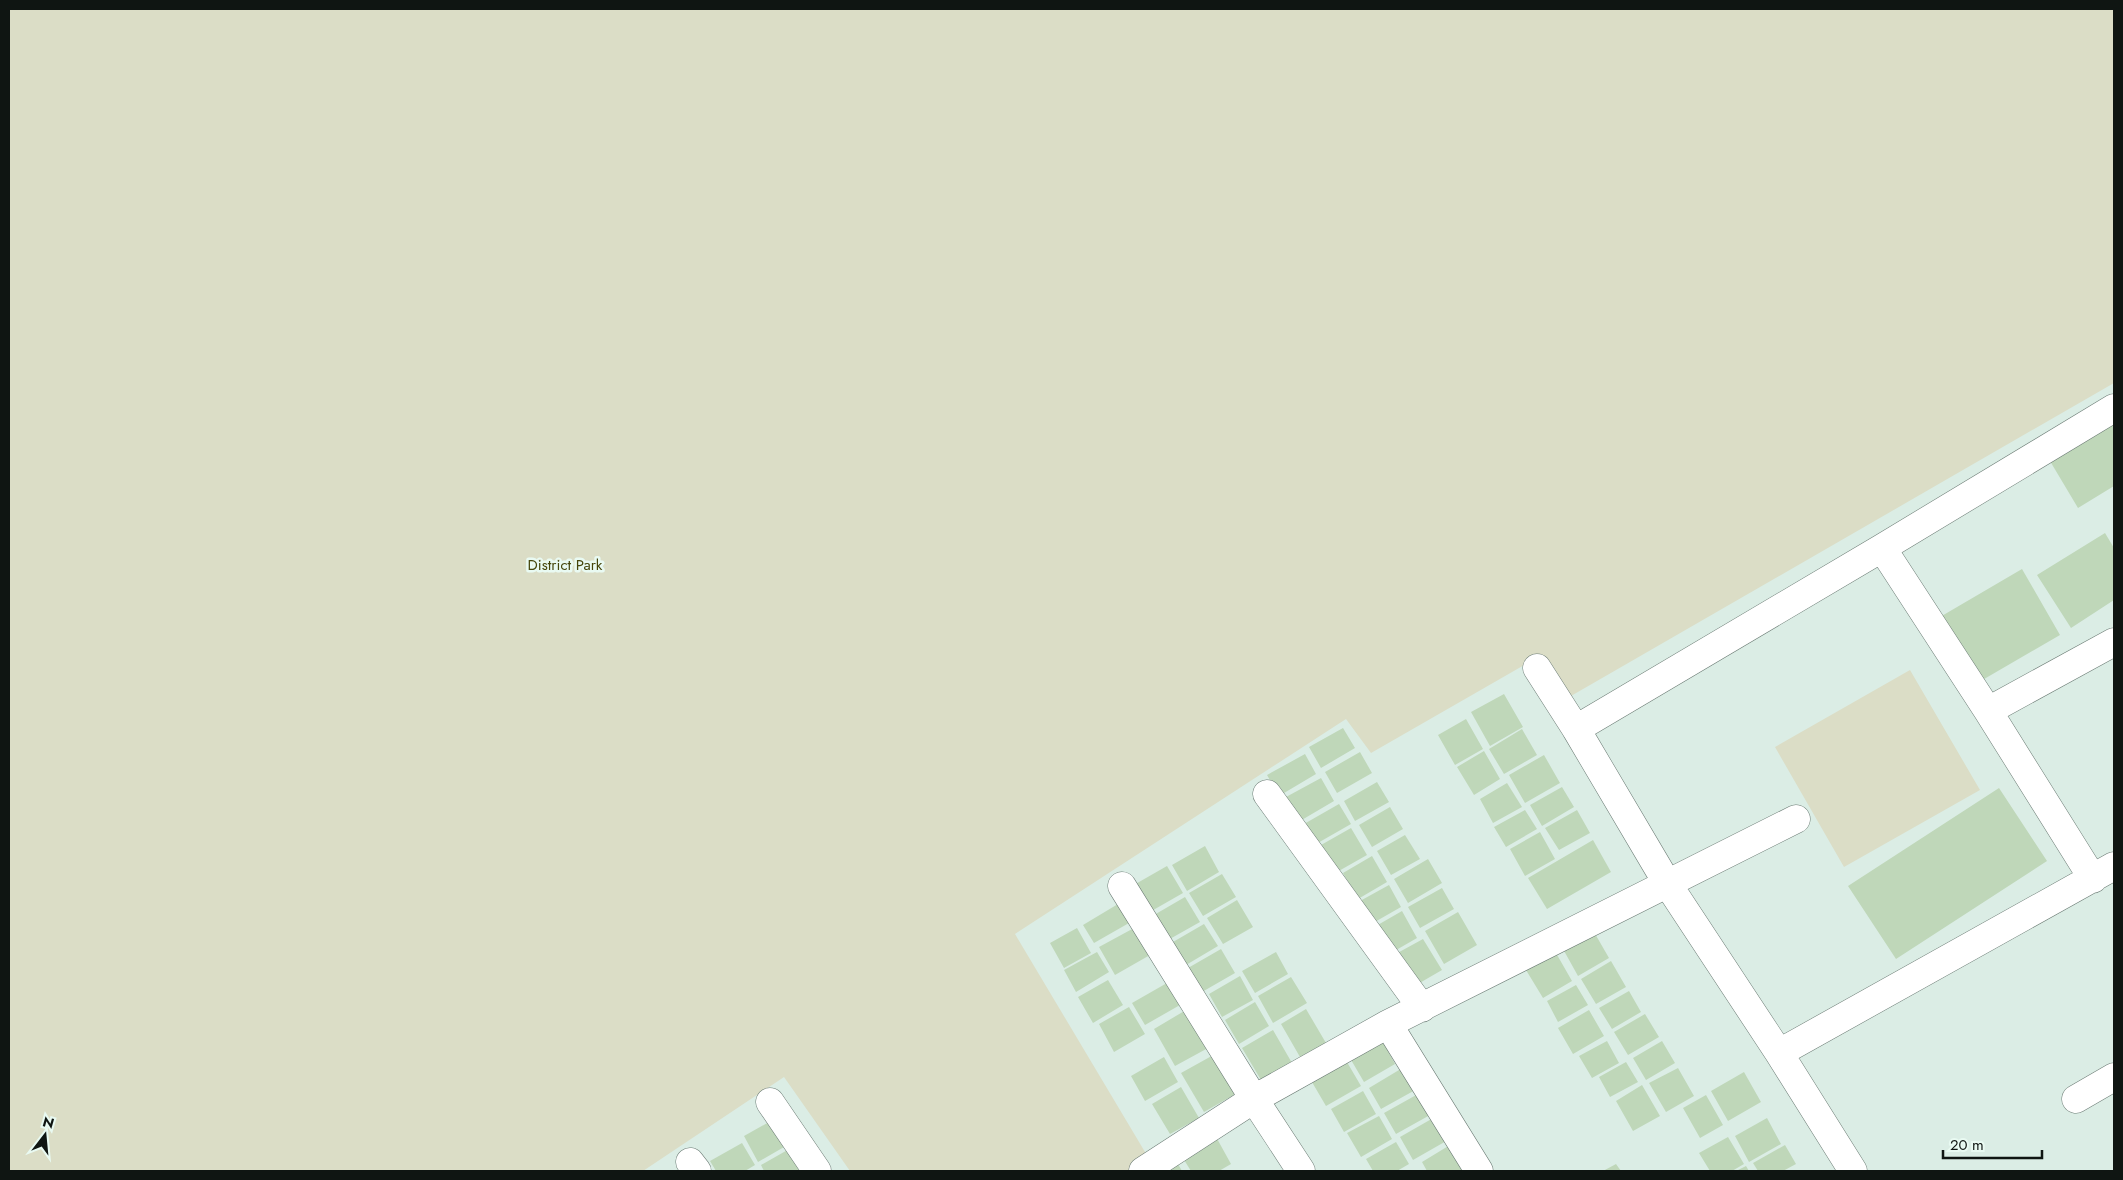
<svg xmlns="http://www.w3.org/2000/svg" width="2123" height="1180" viewBox="0 0 2123 1180" font-family="Jost,sans-serif">
<style>
.green{fill:#dbddc6}
.building{fill:#bfd7b9}
.lines{fill:none;stroke-linecap:round;stroke-linejoin:round}
.minor-casing{stroke:#6d7d76;stroke-width:29}
.minor{stroke:#fff;stroke-width:28}
.labels{text-anchor:middle;stroke-width:5;stroke-linejoin:round;paint-order:stroke}
.park-label{font-size:15px;fill:#45460b;stroke:#e9faf2}
</style>
<rect width="100%" height="100%" fill="#dbede5"/>
<path class="green" d="M9,9H2114V383L1564,700L1538,657L1371,753L1346,719L1015,934L1151,1162L1136,1171H850L784,1077L643,1171H9Z
M1910,670L1980,790L1844,867L1775,747Z"/>
<path class="building" d="M2114,416V486L2078,508L2047,456Z
M2105,533L2114,548V600L2071,628L2037,575Z
M2022,569L2060,635L1979,682L1940,617Z
M1504,694L1523,727L1490,746L1471,712Z
M1466,719L1483,749L1455,765L1438,735Z
M1343,728L1355,748L1321,768L1309,747Z
M1522,729L1537,755L1504,774L1489,749Z
M1484,751L1500,779L1474,795L1457,767Z
M1360,752L1372,773L1337,793L1325,772Z
M1305,754L1316,774L1279,796L1267,775Z
M1544,755L1560,783L1525,803L1509,775Z
M1321,778L1334,801L1300,821L1286,797Z
M1377,782L1389,802L1355,821L1344,801Z
M1507,783L1522,807L1493,823L1480,799Z
M1562,787L1574,807L1542,826L1530,805Z
M1999,788L2047,861L1896,959L1848,886Z
M1339,804L1351,824L1316,844L1304,824Z
M1390,807L1403,829L1372,847L1359,825Z
M1525,810L1537,829L1506,847L1494,827Z
M1577,810L1590,833L1559,850L1545,828Z
M1351,828L1367,855L1337,872L1321,845Z
M1540,832L1555,859L1525,876L1510,849Z
M1405,835L1420,859L1391,875L1377,851Z
M1593,840L1611,872L1547,909L1528,878Z
M1205,846L1219,872L1187,891L1172,865Z
M1372,856L1387,882L1358,899L1343,873Z
M1428,859L1442,883L1408,903L1394,879Z
M1167,866L1183,893L1148,913L1132,886Z
M1222,874L1236,897L1203,916L1189,893Z
M1389,885L1401,907L1373,923L1360,901Z
M1442,888L1454,909L1420,928L1408,907Z
M1185,897L1200,922L1168,940L1154,915Z
M1237,900L1253,927L1223,944L1207,918Z
M1118,904L1129,923L1094,943L1083,925Z
M1402,911L1417,938L1391,953L1376,926Z
M1458,912L1477,945L1444,964L1425,931Z
M1204,924L1218,946L1186,965L1173,942Z
M1077,928L1091,953L1064,968L1050,943Z
M1134,928L1150,955L1115,975L1099,947Z
M1594,932L1609,958L1578,976L1563,949Z
M1423,939L1442,970L1411,988L1392,956Z
M1221,949L1235,973L1202,992L1188,968Z
M1097,952L1109,972L1076,992L1064,970Z
M1276,952L1288,974L1255,993L1242,971Z
M1556,953L1572,981L1543,998L1526,970Z
M1611,961L1626,987L1596,1004L1581,979Z
M1240,976L1253,1000L1222,1017L1209,994Z
M1291,977L1307,1003L1273,1023L1258,996Z
M1108,980L1123,1005L1093,1023L1078,997Z
M1167,983L1180,1005L1145,1025L1132,1003Z
M1576,985L1588,1005L1558,1022L1547,1001Z
M1629,991L1641,1012L1612,1029L1599,1008Z
M1255,1002L1269,1026L1239,1044L1225,1020Z
M1129,1007L1145,1034L1114,1052L1099,1024Z
M1306,1009L1326,1043L1300,1057L1281,1024Z
M1186,1010L1208,1048L1175,1066L1154,1029Z
M1589,1010L1604,1036L1573,1054L1558,1028Z
M1645,1014L1659,1037L1628,1055L1614,1032Z
M1273,1030L1292,1063L1261,1080L1242,1048Z
M1379,1035L1395,1064L1364,1082L1347,1053Z
M1607,1041L1619,1063L1592,1078L1579,1056Z
M1662,1041L1675,1063L1646,1080L1633,1058Z
M1217,1053L1239,1092L1204,1112L1181,1073Z
M1164,1057L1178,1082L1145,1101L1131,1076Z
M1344,1057L1361,1086L1326,1106L1309,1077Z
M1626,1062L1638,1082L1610,1097L1599,1077Z
M1404,1067L1417,1089L1381,1109L1369,1088Z
M1678,1068L1694,1096L1666,1112L1649,1083Z
M1744,1072L1761,1102L1728,1121L1711,1091Z
M1642,1085L1660,1116L1633,1131L1616,1101Z
M1181,1087L1199,1118L1170,1134L1152,1104Z
M1363,1091L1376,1114L1344,1132L1331,1109Z
M1418,1094L1430,1115L1396,1134L1384,1113Z
M1706,1095L1723,1125L1700,1138L1683,1108Z
M1379,1116L1392,1139L1361,1157L1347,1133Z
M1435,1117L1448,1140L1413,1160L1400,1137Z
M776,1118L791,1143L758,1162L744,1136Z
M1767,1118L1781,1144L1749,1162L1735,1136Z
M1215,1135L1231,1164L1219,1171H1191L1181,1155Z
M1728,1137L1744,1164L1732,1171H1710L1699,1153Z
M1396,1142L1409,1164L1397,1171H1373L1366,1159Z
M742,1143L755,1165L745,1171H716L710,1161Z
M1450,1145L1465,1171H1427L1422,1162Z
M1785,1145L1796,1164L1783,1171H1758L1753,1163Z
M791,1148L803,1167L796,1171H764L761,1165Z
M1178,1164L1182,1171H1165Z
M1616,1164L1621,1171H1603Z
M1746,1166L1749,1171H1736Z"/>
<g class="lines">
<g class="minor-casing">
<path id="minor" d="M1882,548L1988,711L2093,879
M1537,668L1576,729L1667,883L1779,1053L1853,1171
M1988,711L2114,642
M1576,729L1882,548L2114,408
M1267,794L1422,1008
M1122,886L1254,1099L1301,1171
M1388,1024L1479,1171
M1779,1053L2114,866
M2076,1099L2114,1077
M770,1102L817,1171
M690,1162L697,1171
M1143,1171L1254,1099L1388,1024L1796,819"/>
</g>
<use href="#minor" class="minor"/>
</g>
<g class="labels">
<g class="park-label">
<text x="565" y="570">District Park</text>
</g>
</g>
<rect width="2123" height="1180" fill="none" stroke="#0f1512" stroke-width="20"/>
<g transform="translate(45 1135) rotate(16)" stroke="#e9faf2" stroke-width="4" paint-order="stroke">
<path d="M0-4L9 19L0 12L-9 19Z" fill="#0f1512"/>
<text y="-8" font-size="14" font-weight="bold" text-anchor="middle" fill="#0f1512">N</text>
</g>
<path d="M1943 1150v8h99v-8" fill="none" stroke="#0f1512" stroke-width="2.5"/>
<text x="1950" y="1150" font-size="15" fill="#0f1512" stroke="#e9faf2" stroke-width="4" paint-order="stroke">20 m</text>
</svg>
